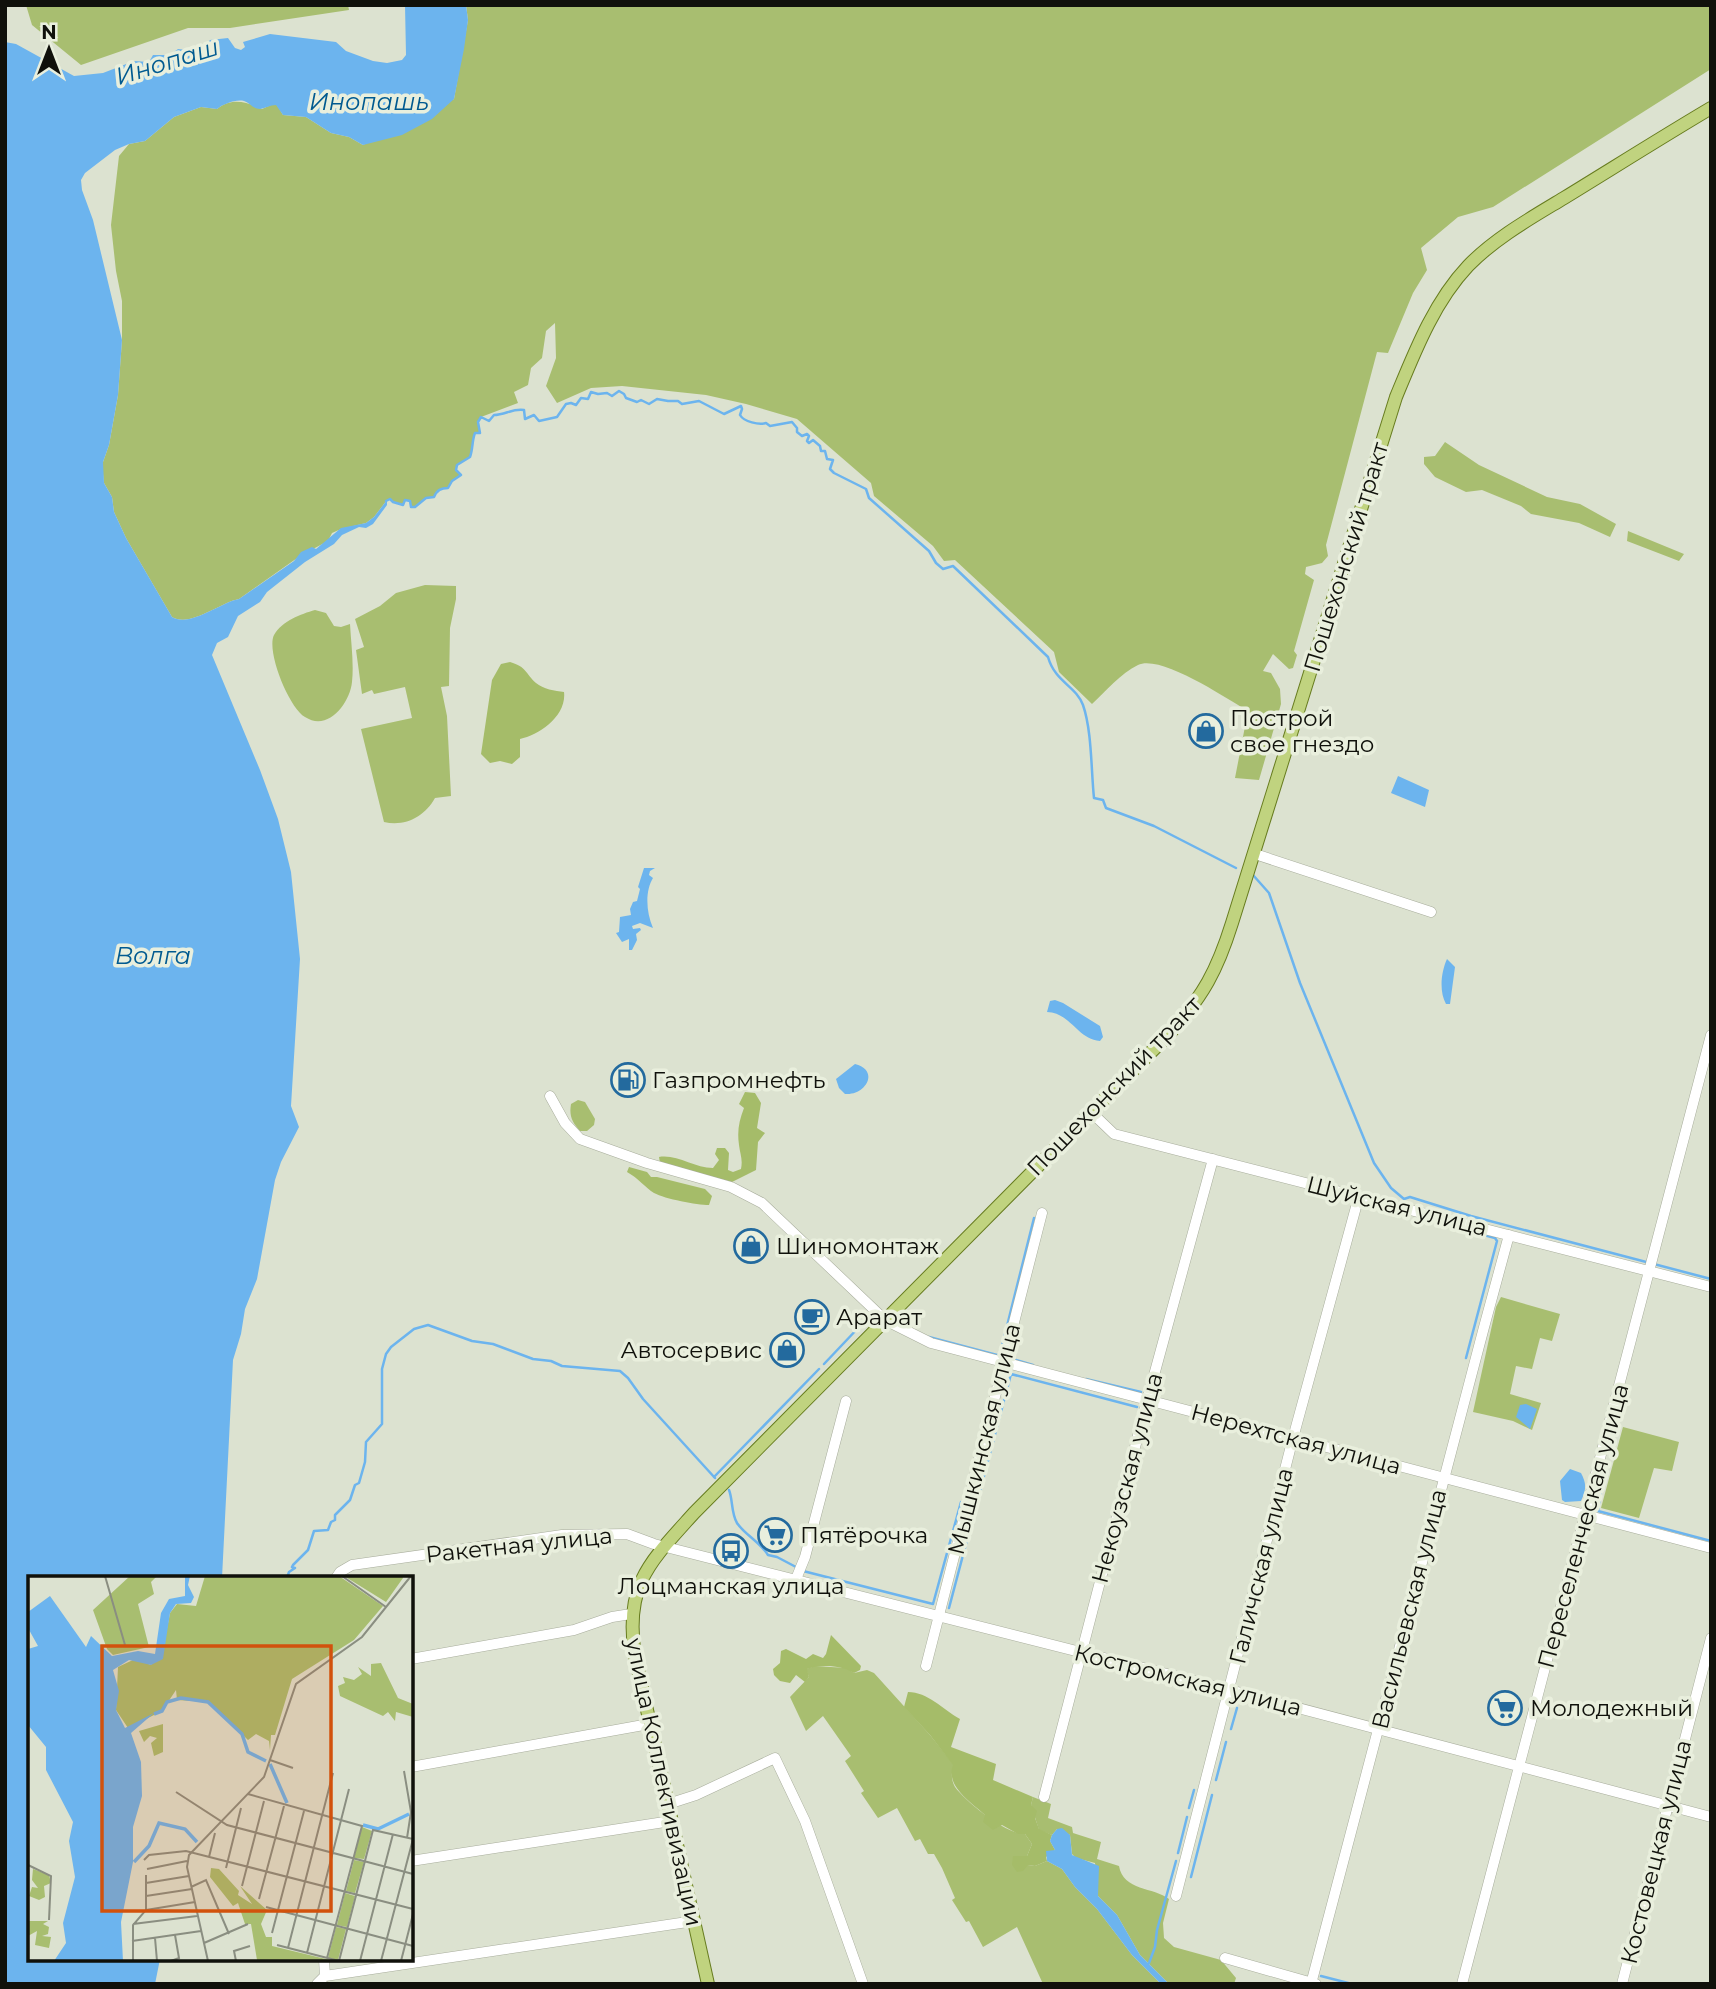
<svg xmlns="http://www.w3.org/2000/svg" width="1716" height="1989" viewBox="0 0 1716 1989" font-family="Montserrat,sans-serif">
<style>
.green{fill:#a8be70}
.forest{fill:#a5bc69}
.water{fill:#6cb4ee}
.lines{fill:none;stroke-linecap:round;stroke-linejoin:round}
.stream{stroke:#6cb4ee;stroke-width:2.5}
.minor-casing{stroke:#a8ad9c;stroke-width:11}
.major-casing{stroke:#677c1f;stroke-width:14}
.minor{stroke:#fff;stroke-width:10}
.major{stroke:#c0d37f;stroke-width:12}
.labels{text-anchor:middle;stroke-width:7;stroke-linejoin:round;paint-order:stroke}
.street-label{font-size:23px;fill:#10110b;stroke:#e9efdd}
.poi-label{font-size:23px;fill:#10110b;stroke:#e9efdd;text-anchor:start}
.water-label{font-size:24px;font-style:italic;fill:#005a90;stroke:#e9efdd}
.inset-river{fill:none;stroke:#6cb4ee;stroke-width:3.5}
.inset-road{fill:none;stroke:#8a8e81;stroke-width:2}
.view{fill:#d2520c;fill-opacity:0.15;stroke:#d2520c;stroke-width:3.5}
.inset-edge{fill:none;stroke:#10110b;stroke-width:3.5}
</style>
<rect width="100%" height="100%" fill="#dce2d0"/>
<path class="green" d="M26,5H348L349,10L230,28H188L81,65L32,25Z
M466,5H1711V69L1493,207L1458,217L1421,248L1427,270L1413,293L1388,353L1377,352L1326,545L1328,556L1322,563L1306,567L1305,574L1314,580L1294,651L1297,655L1293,668L1289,669L1273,654L1263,671L1271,673L1280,689L1281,704L1259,780L1235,778L1248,711C1227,699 1161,654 1138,665C1121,673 1105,692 1092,704L1059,672L1054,652L955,560L944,561L933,546L874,496L871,483L797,419L746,404L706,395L622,386L591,388L557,403L546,386L556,358L555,323L546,331L542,358L531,368L528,385L514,392L518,403L481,417L478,422L480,433L475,434C472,440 473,450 470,457L457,465L456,470L461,475L452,481L448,488C441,488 437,490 434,497L426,498L415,507H411L410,501L405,500L403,505L393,502L390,499L387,500L374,517L366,523L341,529L332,533L328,541L300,556L239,599C221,602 190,628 172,617L126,538L114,512L112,497L104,483L103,474V462L109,445L118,395L122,340V301L116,271L111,225L119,156L129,144L145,141L174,117L201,107L217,109C231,97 247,102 262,109L273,104L277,105L283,115L306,117L331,133L349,137L363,145L454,99L468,20Z
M1445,442L1479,465L1547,497L1580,504L1616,524L1610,537L1579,523L1531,514L1521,506L1482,490L1466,492L1435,477L1424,464V457L1435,456Z
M1628,531L1684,554L1679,561L1627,541Z
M425,585L456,586V599L450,628L449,686L441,687L447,716L451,796L435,798C425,816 406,827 384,822L361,729L412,718L405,687L374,694L372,690L362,694L356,650L364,647L355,619L380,606L396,593Z
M315,610L326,613L334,626L341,627L350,624C351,643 354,663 352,682C350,703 328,732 305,717C289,708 266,651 274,635C282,621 301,614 315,610Z
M578,1100L585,1102L595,1119L594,1125L587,1131H580C572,1122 569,1116 571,1104Z
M1501,1297L1560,1314L1552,1341L1540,1338L1532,1369L1516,1366L1510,1394L1541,1403L1532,1430L1513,1421L1473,1412L1496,1307Z
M1623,1427L1679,1442L1672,1471L1654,1468L1639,1518L1601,1508Z
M815,1666L847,1668L854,1673L867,1670L874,1673L930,1735L954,1765C951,1772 951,1780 955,1787C966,1802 1007,1835 1025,1834L1032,1844L1027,1856L1028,1865L1035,1866L1047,1861L1062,1869L1075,1887L1097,1909L1132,1955L1161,1984H1043L1017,1927L983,1947L969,1921L966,1922L952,1900L955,1898L942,1868L934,1854H928L920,1839L915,1841L897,1808L878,1818L861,1793L864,1791L845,1761L851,1756L823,1716L806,1731L790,1697L809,1677L806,1669Z
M1033,1797L1051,1804L1048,1818L1072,1827L1073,1833L1101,1842L1097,1859L1119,1866C1123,1891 1154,1887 1169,1899L1163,1923L1164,1938L1174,1947L1221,1960L1236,1978L1234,1984H1169L1140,1955L1117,1915L1098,1896L1095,1863L1076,1858L1072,1854L1070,1835L1057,1829L1052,1835L1039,1830L1031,1805Z"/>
<path class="forest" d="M510,662C527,667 525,673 536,683C543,689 555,691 564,692C567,716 539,735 520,739V757L512,764L500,761L490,763L481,754L492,680L501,664Z
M745,1092L755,1093L761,1103L757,1128L765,1133L758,1142L756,1170L732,1182L660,1163L659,1157C677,1154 694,1168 713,1168L719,1160L715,1154L717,1148H725L729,1153L728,1170L733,1172L741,1169C743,1159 740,1154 739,1145C737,1131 739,1121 744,1108L739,1104Z
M629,1167L647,1172L651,1177H657L705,1189L712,1196L709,1205C697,1205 665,1199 654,1193C646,1188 638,1178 627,1172Z
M831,1635L861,1666L860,1670L854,1673C842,1665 820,1664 807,1669L809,1677L805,1682L796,1675L790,1683L780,1681L774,1675L773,1669L780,1663L781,1651L786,1649L806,1659L813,1654L823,1658L826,1654Z
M908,1692C928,1692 942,1709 960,1719L951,1747L996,1764L993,1780L1033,1797L1031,1805L1037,1811L1035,1818L1039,1829L1052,1835L1050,1841L1055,1850L1046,1857L1047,1861L1035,1866L1028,1865L1023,1871L1017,1872L1012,1865L1013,1856H1027L1032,1844L1025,1834H1018L1002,1825L993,1830L983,1822L985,1815C971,1802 945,1786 953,1765L930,1735L904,1707Z"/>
<path class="water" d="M405,5H466L468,20L464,49L454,99L432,119L402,135L363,145L349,137L331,133L306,117L283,115L276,105C270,105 266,108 260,109C253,109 250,103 244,101C236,99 223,104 217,109L201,107L174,117L145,141L129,144L115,150L85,173L81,180L82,190L93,220L122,340L118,395L109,445L103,462L104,483L112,497L114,512L126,538L172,617C190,628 221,602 239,599L294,561L301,552L312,547L316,549L341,528L366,523L374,517L387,500V505L373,524L366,528L359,527L342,535L334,544L305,562L267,592L260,602L238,616L228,637L217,643L212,655L260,770L278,819L291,872L300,959L291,1106L299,1127L281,1162L275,1180L257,1279L245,1309L241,1334L233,1360L222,1578H30V1959H160L155,1984H5V42L16,44L74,76L103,73L134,61L149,62L153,55H170L178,49C189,51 203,50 210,40L228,38L235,48L241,50L245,47L243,42L270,34L336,42L346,51L373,61L387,63L402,60L406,55Z
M1398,776L1429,790L1425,807L1391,793Z
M644,868H655L650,871L649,875L653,878C645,891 646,912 653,928L640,923L632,926L633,929L640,928L641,930L636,934L637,940L632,950H629V939L622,942L616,933L619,932L620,917L631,915L630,909L633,902L637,901L640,889L638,887Z
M1447,959L1455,967L1450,1004H1446C1439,992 1441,972 1447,959Z
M1055,1000L1063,1003L1100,1026L1103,1037L1100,1041C1077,1039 1071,1013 1047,1012L1050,1001Z
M855,1064C880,1070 866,1096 845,1094L839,1088L836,1079Z
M1526,1404L1537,1409L1530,1429L1516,1417L1520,1405Z
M1570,1469L1581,1473C1587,1484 1586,1490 1581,1501L1565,1502L1562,1500L1560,1481Z
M1062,1828L1070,1835L1072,1855L1099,1866L1098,1896L1117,1915L1140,1955L1169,1984H1161L1132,1955L1097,1909L1075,1887L1062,1869L1047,1861L1046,1851L1055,1850L1050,1841L1052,1835L1057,1829Z"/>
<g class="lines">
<path class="stream" d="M386,501L390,499L393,502L403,505L405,500L410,501L411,507H415L426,498L434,497C437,490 441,488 448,488L452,481L461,475L456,470L457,465L470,457C473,449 472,440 475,433H480L478,422L481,417L489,421L494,415C505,415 513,408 524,410L525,419L534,415L539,421L557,417L566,404L571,403L576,405L581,398L588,399L591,392L598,394L607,393L612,396L619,391L624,394L626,398L637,402L641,400L649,404L657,399L668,401H678L682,404L699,401L724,414L741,406L742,409L740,415C744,422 759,425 766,423L770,426L792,422L797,428V432L802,436L807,434L809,436L807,441L809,443L813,440L820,446L821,451H825L827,459L833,460L830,469L834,473L866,489L869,498L929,551L936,563L943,569L953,566L1048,657C1055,682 1076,686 1083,705C1092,731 1091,770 1094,798L1103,800L1106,808L1154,826L1236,868
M1253,875L1269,893L1300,983L1374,1163L1391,1188L1404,1199L1410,1197L1471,1216L1711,1279
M1458,1228L1495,1238L1497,1241L1466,1358
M929,1337L997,1355L1000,1354L1034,1218
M1016,1360L1033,1365
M824,1364L860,1326V1321
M1086,1379L1141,1392
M714,1477L819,1369
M1602,1481L1598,1511L1711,1541
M729,1490C733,1500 731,1513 737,1523C745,1535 759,1541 768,1555L777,1557L796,1567
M803,1571L933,1604L961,1502
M287,1578L289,1572L295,1568L292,1567L293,1565L308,1550L314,1531L328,1530L331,1522L335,1520V1515L350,1500L355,1485L359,1483L365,1462L366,1442L382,1424V1369L386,1354L391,1347L414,1329L428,1325L472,1341L493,1344L533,1359L551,1361L562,1366L620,1371L628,1378L643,1399L715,1478
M949,1608L1011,1374L1137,1407
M1231,1729L1237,1708
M1216,1780L1226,1742
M1189,1808L1194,1790
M1178,1853L1187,1817
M1191,1877L1212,1795
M1149,1963L1155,1947L1157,1930L1176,1861
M1321,1976L1352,1984"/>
<g class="minor-casing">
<path id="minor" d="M1255,854L1431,912
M550,1096L565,1123L580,1139L647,1163L731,1187L762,1203L885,1320L931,1343L1711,1548
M1091,1112L1114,1134L1711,1287
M336,1578L340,1572L352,1565L562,1535L627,1534L654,1544L1230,1690L1711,1817
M796,1579L805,1557L846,1401
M411,1659L574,1630L612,1617L631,1614
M926,1666L1042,1213
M411,1767L649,1724
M1044,1797L1147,1401L1213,1159
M668,1804L696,1795L775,1758L805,1821L863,1984
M411,1861L671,1821
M1176,1896L1293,1438L1359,1196
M1225,1958L1316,1984
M325,1976L694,1921
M317,1984L325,1976L324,1959
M1311,1984C1377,1734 1441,1484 1509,1235
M1462,1984L1711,1035
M1622,1984L1711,1638"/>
</g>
<g class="major-casing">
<path id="major" d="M708,1984L635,1656C624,1585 649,1563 694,1513L1170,1033C1203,996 1217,971 1232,923L1396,397C1415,351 1434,302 1468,266C1495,238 1531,218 1564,198C1613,168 1662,137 1711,108"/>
</g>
<use href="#minor" class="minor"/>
<use href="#major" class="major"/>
</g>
<defs>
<g id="shop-ring" transform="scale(1.75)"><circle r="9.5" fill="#e9efdd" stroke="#236a9e" stroke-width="1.5"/><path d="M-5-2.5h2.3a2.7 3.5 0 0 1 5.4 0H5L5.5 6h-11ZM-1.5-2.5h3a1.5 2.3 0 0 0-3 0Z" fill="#236a9e"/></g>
<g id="fuel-ring" transform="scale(1.75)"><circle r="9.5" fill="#e9efdd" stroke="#236a9e" stroke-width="1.5"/><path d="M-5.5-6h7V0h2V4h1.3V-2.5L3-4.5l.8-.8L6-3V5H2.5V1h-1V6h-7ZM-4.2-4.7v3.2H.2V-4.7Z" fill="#236a9e"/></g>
<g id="cafe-ring" transform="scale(1.75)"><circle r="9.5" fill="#e9efdd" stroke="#236a9e" stroke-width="1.5"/><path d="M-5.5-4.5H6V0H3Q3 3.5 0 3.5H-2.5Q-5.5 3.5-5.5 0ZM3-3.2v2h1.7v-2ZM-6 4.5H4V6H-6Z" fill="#236a9e"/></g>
<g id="supermarket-ring" transform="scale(1.75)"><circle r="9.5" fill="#e9efdd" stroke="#236a9e" stroke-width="1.5"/><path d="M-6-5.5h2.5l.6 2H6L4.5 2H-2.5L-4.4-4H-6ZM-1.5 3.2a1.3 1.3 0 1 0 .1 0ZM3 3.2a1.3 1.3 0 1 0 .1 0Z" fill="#236a9e"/></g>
<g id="bus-ring" transform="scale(1.75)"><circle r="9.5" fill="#e9efdd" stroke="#236a9e" stroke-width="1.5"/><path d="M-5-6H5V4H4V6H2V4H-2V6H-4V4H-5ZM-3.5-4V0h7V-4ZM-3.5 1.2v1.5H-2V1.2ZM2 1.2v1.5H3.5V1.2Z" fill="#236a9e"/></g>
</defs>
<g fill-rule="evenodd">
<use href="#shop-ring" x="1206" y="731"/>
<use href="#fuel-ring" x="628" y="1080"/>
<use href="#shop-ring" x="751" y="1246"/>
<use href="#cafe-ring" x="812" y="1317"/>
<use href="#shop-ring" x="787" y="1350"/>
<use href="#supermarket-ring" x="775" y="1535"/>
<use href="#bus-ring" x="731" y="1551"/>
<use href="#supermarket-ring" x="1505" y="1708"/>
</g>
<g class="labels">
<g class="street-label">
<text transform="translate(1346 557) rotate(-73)" y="8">Пошехонский тракт</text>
<text transform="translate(1114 1086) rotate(-46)" y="8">Пошехонский тракт</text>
<text transform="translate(1397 1206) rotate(14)" y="8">Шуйская улица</text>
<text transform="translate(984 1439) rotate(-76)" y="8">Мышкинская улица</text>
<text transform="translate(1296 1439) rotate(15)" y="8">Нерехтская улица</text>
<text transform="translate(1127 1478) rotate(-75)" y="8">Некоузская улица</text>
<text transform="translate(1583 1526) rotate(-75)" y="8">Переселенческая улица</text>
<text transform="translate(519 1545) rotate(-6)" y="8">Ракетная улица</text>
<text transform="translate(1261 1566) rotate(-76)" y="8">Галичская улица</text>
<text transform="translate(1409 1609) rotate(-76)" y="8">Васильевская улица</text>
<text transform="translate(1188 1680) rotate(14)" y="8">Костромская улица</text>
<text transform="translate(664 1782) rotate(78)" y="8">улица Коллективизации</text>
<text transform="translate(1656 1852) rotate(-76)" y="8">Костовецкая улица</text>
</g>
<g class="poi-label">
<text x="1230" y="726">Построй<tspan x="1230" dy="26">свое гнездо</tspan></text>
<text x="652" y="1088">Газпромнефть</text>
<text x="776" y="1254">Шиномонтаж</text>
<text x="836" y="1325">Арарат</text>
<text x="762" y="1358" text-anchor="end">Автосервис</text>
<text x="800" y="1543">Пятёрочка</text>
<text x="731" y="1594" text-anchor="middle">Лоцманская улица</text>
<text x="1530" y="1716">Молодежный</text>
</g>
<g class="water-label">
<text transform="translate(167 62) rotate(-17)" y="8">Инопаш</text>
<text x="369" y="110">Инопашь</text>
<text x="153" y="964">Волга</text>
</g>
</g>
<g transform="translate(28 1576)">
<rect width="385" height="385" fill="#dce2d0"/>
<path d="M102,0H129L123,6L126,18L110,28L121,71L85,79L79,73L65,34ZM177,0H311L355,30L326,64L264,103L247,159H243L242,174L241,165L228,158L220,164L181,126L149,124L148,114L134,135L100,152L88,134L90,91L107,83L123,89L136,68L142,37L149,28L168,30ZM316,0H374L375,2L358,26ZM353,87L370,122L385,128V141L368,136L367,145L360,136L355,140L312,120L310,110L317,107L315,101L326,104L334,98L330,91L343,100V88ZM135,148V176L126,180L123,167L129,162L122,160L116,166L111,155ZM334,251L344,255L336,283L326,282ZM326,284L336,286L327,317L318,315ZM183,292L191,293L211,315L210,319L224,328L212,310L239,334L233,348L238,361H244V370L306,385L229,384L223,348H217L210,327L205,330L182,301ZM5,293L21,299L23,307L16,310L17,321L11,324L1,320L4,311L10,312L4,304ZM317,317L327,320L319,351L309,349ZM0,345H20L15,348L21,351L20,358L14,360L23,361L21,372L7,369L9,355L0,360ZM308,351L318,353L310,384L300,382Z" fill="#a8be70"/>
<path d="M157,0H162L160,9L166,21L163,27L148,28L142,37L135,83L123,89L101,84L85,94L91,115L88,134L97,152L126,137L103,157L113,186L114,220L105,251V286L93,346L95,385H26L38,367L35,347L47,301L41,265L45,246L18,194V171L0,149V73L10,70L0,52V36L22,20L58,71L63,60L84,80L110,75L127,78L133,37L141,23L157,20Z" fill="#6cb4ee"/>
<path class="inset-river" d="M126,138L134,135L139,126L153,122L180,126L214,158L220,176L238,185M242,188L259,227M335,249L350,253L381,238M106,286L121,270L131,247L157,253L169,266"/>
<path class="inset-road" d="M77,0L97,69M314,0L358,31M242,184L265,192M376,195L383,236L379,262M148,216L199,249L385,298M220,218L334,250L299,382M181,281L187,257M116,284L121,279L158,275L385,333M0,289L23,300L21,344M198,292L213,232M119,293L159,285M118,307L161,300M214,310L236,225M163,311L178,304L201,358M118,320L164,313M231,323L256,230M238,331L385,370M118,334L167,326M105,348L169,340M244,357L276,235M127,362L129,385M104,365L173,355M176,367L220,348M249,369L311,385M260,372L305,197M279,377L321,213M105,385V349L118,334V299M143,385L151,382L147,359M180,385L159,291L161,279L236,201L268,108L334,61L383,0M208,385L206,375L222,370M311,385L345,254L385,263M332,385L365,258M353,385L385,263M373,385L385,338"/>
<path class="view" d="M74,70H303V335H74Z"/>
<rect width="385" height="385" class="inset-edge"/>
</g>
<rect width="1716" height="1989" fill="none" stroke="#10110b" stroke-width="14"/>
<g transform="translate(49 49)" stroke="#e9efdd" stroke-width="5" paint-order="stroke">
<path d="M0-5L12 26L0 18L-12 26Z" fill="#10110b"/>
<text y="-10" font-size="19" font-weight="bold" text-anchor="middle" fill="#10110b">N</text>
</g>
</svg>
